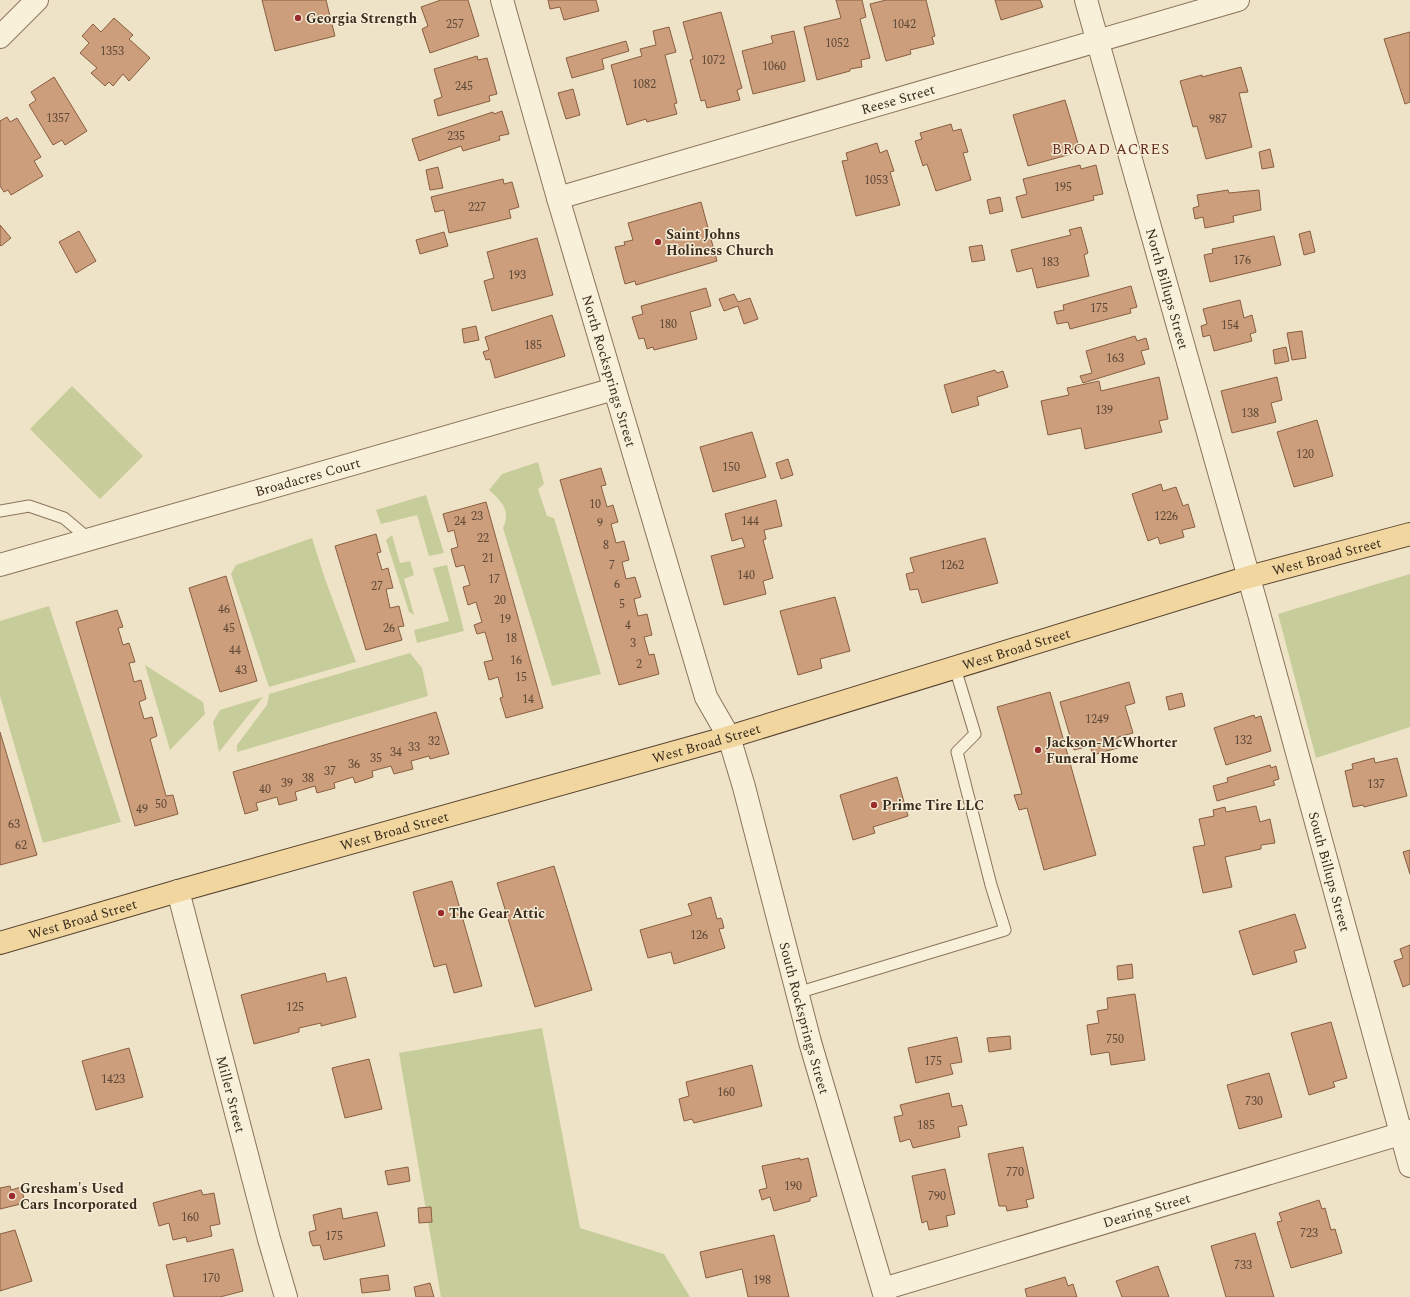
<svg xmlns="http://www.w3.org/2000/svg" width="1410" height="1297" viewBox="0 0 1410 1297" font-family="Spectral,serif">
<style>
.green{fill:#c7cd9a}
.building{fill:#cc9e7c;stroke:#895e41}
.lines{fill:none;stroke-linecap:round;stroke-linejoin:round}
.service-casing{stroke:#8a745c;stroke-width:13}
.minor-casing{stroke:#8a745c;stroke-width:24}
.tertiary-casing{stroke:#8a745c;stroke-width:24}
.primary-casing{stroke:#584330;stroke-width:24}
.service{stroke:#f9f0da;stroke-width:11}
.minor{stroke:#f9f0da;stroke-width:22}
.tertiary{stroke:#f9f0da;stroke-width:22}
.primary{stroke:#f1d79f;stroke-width:22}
.poi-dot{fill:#992c2c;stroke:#f6edd6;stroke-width:1.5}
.labels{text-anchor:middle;stroke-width:3;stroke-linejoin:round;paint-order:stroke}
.number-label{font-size:12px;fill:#5e4836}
.poi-label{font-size:14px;font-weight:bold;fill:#3a2c1f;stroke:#f6edd6;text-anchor:start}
.street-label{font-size:14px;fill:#3a2c1f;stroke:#f6edd6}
.neighbourhood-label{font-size:15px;letter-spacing:1px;fill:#672e1f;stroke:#f6edd6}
</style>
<rect width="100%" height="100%" fill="#eee3c6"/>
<path class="green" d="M72,386L143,456L100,499L30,429Z
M538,462L544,484L538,489L547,516L554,518L601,674L552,686L503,528C511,510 502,502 489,490L502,474Z
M426,495L444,553L429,556L417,515L381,524L376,510Z
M392,535L400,563L410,561L414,575L404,579L414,615L409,612L386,540Z
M312,538L325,579L356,662L269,687L231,574L236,565Z
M447,565L464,631L417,643L414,630L449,621L433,568Z
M1410,574V727L1316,758L1278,614Z
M49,606L121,822L43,843L0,696V621Z
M410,653L422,668L428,696L237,752V745L267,705L269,694Z
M145,665L203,702L205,714L170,750Z
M263,697L219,752L213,722L220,710Z
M542,1028L580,1228L664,1254L690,1297H441L399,1053Z"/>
<path class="building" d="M262,0H326L335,36L275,51Z
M441,0H468L479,36L430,53L422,29L428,26L421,7Z
M548,0H596L599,11L564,20L560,7L550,9Z
M836,0H862L866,17L860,19L870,58L861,60L862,67L850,69V71L817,80L804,27L841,18Z
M886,0H926L935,36L932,37L934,44L910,50L911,54L886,61L870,4Z
M995,0H1040L1043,7L1001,20Z
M721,12L742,88L737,90L740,100L707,108L705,100L701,101L690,60L693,59L683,22Z
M114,18L133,35L129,39L150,58L129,81L123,74L113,86L109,82L105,86L91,73L97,68L80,53L89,43L82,36L93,24L101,32Z
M669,27L676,52L665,55L677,103L674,104L677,114L647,122L646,119L627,125L611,65L642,56L640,49L656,45L653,31Z
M794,31L805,81L753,94L742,51L773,43L771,36Z
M1410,32V102L1405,104L1384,39Z
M626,41L629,51L602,59L604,69L572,78L566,58Z
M477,56L478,60L487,58L497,94L489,96L490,101L438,116L434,100L442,97L434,69Z
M1241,67L1248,92L1239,93L1252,147L1206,159L1197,126L1193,127L1180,81L1202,75V77Z
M54,77L87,131L65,145L62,140L53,145L29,105L36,100L31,92Z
M573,89L580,115L566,119L558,93Z
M1065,100L1079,147L1070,150L1071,154L1028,166L1013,115Z
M502,111L509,134L499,136L500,140L463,151L461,146L419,161L412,139L493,112L494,114Z
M7,117L10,122L17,118L41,157L34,161L43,176L11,195L8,190L4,192L0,186V121Z
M951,124L953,131L961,129L968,152L963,153L971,180L936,191L927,164L923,166L915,141L922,139L920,133Z
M877,143L880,153L887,150L894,171L890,172L900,205L856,216L842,161L848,160L846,153Z
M1270,149L1274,167L1262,169L1259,152Z
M1080,165L1081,169L1096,165L1103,194L1093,196L1094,200L1022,218L1016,197L1027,194L1023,179Z
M438,167L443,188L430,190L426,170Z
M503,179L504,184L512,182L519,207L509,210L511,218L449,233L444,210L435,212L431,197Z
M1228,190L1229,193L1259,190L1261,210L1233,216L1234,222L1205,228L1203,217L1195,219L1193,208L1199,206L1197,195Z
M1000,197L1003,211L990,214L987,200Z
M701,202L717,261L636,285L635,281L625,284L615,247L625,245L624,242L633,240L628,223Z
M0,225L11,238L1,246L0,245Z
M1081,227L1088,253L1084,255L1089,276L1037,288L1032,268L1017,272L1011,250L1071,235L1069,230Z
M79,231L96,261L76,273L59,242Z
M1310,231L1315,252L1304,255L1299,234Z
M444,232L448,246L420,254L416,240Z
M1274,236L1281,265L1210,282L1204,255L1213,253L1212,249Z
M537,238L553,295L492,311L484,281L494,278L487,252Z
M982,245L985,260L972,262L969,247Z
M1131,286L1137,307L1130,309L1131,313L1070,329L1068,322L1057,324L1054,312L1064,310L1063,305Z
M706,288L711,306L690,312L697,339L654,350L653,347L647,349L644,338L639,339L632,317L643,314L641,306Z
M734,294L738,302L750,298L758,319L744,324L738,306L724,311L719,299Z
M1240,300L1244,318L1252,315L1256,332L1250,334L1252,341L1214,351L1210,335L1203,337L1201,326L1207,324L1203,309Z
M552,315L565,356L495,378L490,359L486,360L483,352L489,350L485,337Z
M476,326L479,340L464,343L462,329Z
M1302,331L1306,358L1292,360L1287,333Z
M1135,336L1137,341L1146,338L1149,349L1141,351L1145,364L1083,383L1080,376L1092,373L1086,351Z
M1286,347L1289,361L1275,364L1273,350Z
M995,370L997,373L1003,371L1008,387L977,397L979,405L952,413L944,385Z
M1159,377L1168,419L1159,421L1162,432L1085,449L1081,428L1048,435L1041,401L1069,395L1067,388L1099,381L1101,391Z
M1277,377L1282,400L1271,403L1276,422L1232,433L1221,391Z
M1317,420L1333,476L1294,487L1277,432Z
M752,432L766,477L713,492L700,447Z
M788,459L793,475L781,479L776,463Z
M601,468L606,485L601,486L607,507L613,505L618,522L611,524L616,543L624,541L629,560L622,562L626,579L635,577L641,597L634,599L638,616L647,614L652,635L644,637L649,655L654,654L659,674L619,685L560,480Z
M1161,484L1163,491L1176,487L1183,506L1188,504L1195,527L1182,530L1184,537L1160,544L1158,537L1148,541L1132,494Z
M776,500L782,526L764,530L766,539L763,540L773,578L763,581L766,594L724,605L711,556L745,547L742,538L732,541L725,514Z
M486,502L543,708L506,718L500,698L503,697L498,677L489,680L484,662L493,660L485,632L477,634L474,625L482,622L476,602L468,605L463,587L470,585L464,565L456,567L451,549L458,547L454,530L448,532L443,514Z
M376,534L381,552L377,553L382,570L388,568L393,588L386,589L390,608L399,606L404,626L398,627L402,640L366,650L335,546Z
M985,538L998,583L922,603L918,589L910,590L906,574L914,572L910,558Z
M226,576L257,681L220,692L189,588Z
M835,597L850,651L820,659L822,668L798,675L780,611Z
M117,610L123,627L118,628L123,645L129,643L135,662L129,663L134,682L141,680L146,699L139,702L144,719L152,717L157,736L150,739L166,796L173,795L178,814L135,826L76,622Z
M1129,682L1135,703L1125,706L1133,733L1118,737L1121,747L1093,755L1090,746L1074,750L1060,702Z
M1050,692L1096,855L1044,870L1027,808L1019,810L1014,795L1022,794L997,707Z
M1182,693L1185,706L1169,710L1166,697Z
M436,712L449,754L430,759L429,756L411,761L413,769L394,774L391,766L372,771L373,777L355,783L353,777L334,783L335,788L317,793L315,786L295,792L297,800L279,805L277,797L256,803L258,810L245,814L233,772Z
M1254,715L1255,718L1261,716L1271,751L1226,765L1214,728Z
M0,732L37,855L0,865Z
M1374,758L1375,763L1397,758L1407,796L1364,807L1363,805L1353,807L1345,771L1353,769L1352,764Z
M1270,765L1271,768L1276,766L1279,779L1273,781L1275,785L1217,801L1213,786L1228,782L1227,778Z
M897,777L908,816L873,827L875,833L853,840L840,795Z
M1256,806L1260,822L1270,819L1275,843L1261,845V849L1225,857L1232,887L1203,893L1193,847L1205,845L1199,819L1214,816L1213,810L1225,807L1226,812Z
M1410,850V874L1403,852Z
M554,866L592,990L535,1007L497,883Z
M452,881L482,986L454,993L446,964L434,967L413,892Z
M711,897L717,919L721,918L722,920L724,928L719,929L725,948L674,964L671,952L648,958L640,930L692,915L688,904Z
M1295,914L1306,948L1294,951L1297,962L1253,975L1239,931Z
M1410,945V984L1403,987L1394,961L1403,958L1400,949Z
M1132,964L1133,978L1118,980L1117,966Z
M325,973L327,982L346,977L356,1017L321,1026V1023L299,1028V1032L254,1044L241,995Z
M1135,994L1145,1060L1111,1065L1109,1052L1091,1055L1087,1025L1099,1023L1097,1011L1108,1009L1107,998Z
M1331,1022L1347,1078L1333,1082L1335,1087L1309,1095L1291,1033Z
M1010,1036L1011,1049L989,1052L987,1038Z
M957,1037L962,1062L950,1064L953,1074L916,1083L908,1048Z
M129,1048L143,1097L96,1110L82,1061Z
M369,1059L382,1109L345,1118L332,1068Z
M752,1065L762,1106L694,1123L692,1119L684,1121L679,1099L689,1096L686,1082Z
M1269,1073L1282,1117L1239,1129L1227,1085Z
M949,1093L952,1107L962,1105L967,1125L958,1127L960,1137L913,1148L910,1139L900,1142L894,1117L903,1115L900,1105Z
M1023,1147L1034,1198L1026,1200L1028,1207L1007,1211L1006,1206H999L988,1154Z
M800,1158V1160L808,1158L817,1196L810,1198V1201L774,1211L770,1197L762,1200L759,1190L767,1188L762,1166Z
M408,1167L410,1181L388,1185L385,1171Z
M945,1169L955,1214L946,1216L948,1226L929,1230L927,1221L922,1223L912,1176Z
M10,1186L11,1190L21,1187L25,1203L0,1209V1188Z
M201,1190L203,1195L214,1193L220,1224L210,1226L212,1236L187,1242L186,1237L173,1240L169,1223L159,1226L153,1203Z
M1319,1200L1322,1209L1325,1208L1331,1230L1335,1229L1342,1253L1291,1268L1277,1222L1282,1221L1279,1213Z
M431,1207L432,1222L419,1223L418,1208Z
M341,1208L343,1219L377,1212L385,1246L324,1260L320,1245L313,1246L311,1242L309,1232L316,1230L313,1215Z
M15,1230L32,1281L0,1291V1234Z
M1255,1233L1274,1297H1226L1211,1246Z
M774,1235L789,1297H748L742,1269L706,1278L700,1252Z
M233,1249L243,1291L220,1297H174L166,1265Z
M1158,1266L1169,1297H1122L1116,1281Z
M388,1275L390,1290L362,1293L360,1279Z
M1065,1277L1068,1286L1073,1284L1077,1297H1027L1025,1289Z
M430,1283L434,1297H416L414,1287Z"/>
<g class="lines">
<g class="service-casing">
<path id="service" d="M0,511L29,506L64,518L90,540
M797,993L1005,930L991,885L957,752L975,734L955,668"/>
</g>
<g class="minor-casing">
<g id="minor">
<path id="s1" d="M502,0L558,198L706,697L729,737"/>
<path id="s2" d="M1086,0L1258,610L1410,1166"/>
<path id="s3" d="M558,198L1238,0"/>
<path id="s4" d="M0,565L614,389"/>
<path id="s5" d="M178,891L269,1239L286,1297"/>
<path id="s6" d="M883,1289L1410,1131"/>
</g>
</g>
<g class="tertiary-casing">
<g id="tertiary">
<path d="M0,37L37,0"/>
<path id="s7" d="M729,737L744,787L810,1042L885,1297"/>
</g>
</g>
<g class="primary-casing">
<g id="primary">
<path id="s8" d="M0,943L178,891L729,737L1249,577L1410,534"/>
</g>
</g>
<use href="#service" class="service"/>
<use href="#minor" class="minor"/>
<use href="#tertiary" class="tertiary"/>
<use href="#primary" class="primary"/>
</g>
<g class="poi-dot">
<circle cx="298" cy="18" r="4"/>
<circle cx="658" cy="242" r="4"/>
<circle cx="1038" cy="750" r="4"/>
<circle cx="874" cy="805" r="4"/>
<circle cx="441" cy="913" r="4"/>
<circle cx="12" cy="1196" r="4"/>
</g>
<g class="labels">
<g class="number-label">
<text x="455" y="28">257</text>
<text x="904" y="28">1042</text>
<text x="837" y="47">1052</text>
<text x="112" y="55">1353</text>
<text x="713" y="64">1072</text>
<text x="774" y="70">1060</text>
<text x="644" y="88">1082</text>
<text x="464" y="90">245</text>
<text x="58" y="122">1357</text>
<text x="1218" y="123">987</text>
<text x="456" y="140">235</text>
<text x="876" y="184">1053</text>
<text x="1063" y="191">195</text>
<text x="477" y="211">227</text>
<text x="1242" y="264">176</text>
<text x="1050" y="266">183</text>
<text x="517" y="279">193</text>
<text x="1099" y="312">175</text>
<text x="668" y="328">180</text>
<text x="1230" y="329">154</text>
<text x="533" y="349">185</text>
<text x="1115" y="362">163</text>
<text x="1104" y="414">139</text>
<text x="1250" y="417">138</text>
<text x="1305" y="458">120</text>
<text x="731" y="471">150</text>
<text x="595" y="508">10</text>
<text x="477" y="520">23</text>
<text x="1166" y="520">1226</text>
<text x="460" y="525">24</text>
<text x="750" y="525">144</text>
<text x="600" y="527">9</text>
<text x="483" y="542">22</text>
<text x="606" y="549">8</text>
<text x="488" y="562">21</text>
<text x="612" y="569">7</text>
<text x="952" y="569">1262</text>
<text x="746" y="579">140</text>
<text x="494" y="583">17</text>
<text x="617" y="588">6</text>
<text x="377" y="590">27</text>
<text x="500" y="604">20</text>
<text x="622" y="608">5</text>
<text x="224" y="613">46</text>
<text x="505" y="623">19</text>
<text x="628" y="629">4</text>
<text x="229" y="632">45</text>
<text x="389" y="632">26</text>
<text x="511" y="642">18</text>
<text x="633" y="647">3</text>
<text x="235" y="654">44</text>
<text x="516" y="664">16</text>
<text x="639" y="668">2</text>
<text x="241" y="674">43</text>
<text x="521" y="681">15</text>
<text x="528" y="703">14</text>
<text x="1097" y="723">1249</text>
<text x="1243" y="744">132</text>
<text x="434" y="745">32</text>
<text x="414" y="751">33</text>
<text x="396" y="756">34</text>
<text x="376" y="762">35</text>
<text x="354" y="768">36</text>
<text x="330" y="775">37</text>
<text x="308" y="782">38</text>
<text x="287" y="787">39</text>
<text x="1376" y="788">137</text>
<text x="265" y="793">40</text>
<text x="161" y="808">50</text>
<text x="142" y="813">49</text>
<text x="14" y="828">63</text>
<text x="21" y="849">62</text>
<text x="699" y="939">126</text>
<text x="295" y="1011">125</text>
<text x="1115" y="1043">750</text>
<text x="933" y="1065">175</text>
<text x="113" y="1083">1423</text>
<text x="726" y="1096">160</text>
<text x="1254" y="1105">730</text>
<text x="926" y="1129">185</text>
<text x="1015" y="1176">770</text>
<text x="793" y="1190">190</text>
<text x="937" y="1200">790</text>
<text x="190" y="1221">160</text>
<text x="1309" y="1237">723</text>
<text x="334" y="1240">175</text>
<text x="1243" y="1269">733</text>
<text x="211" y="1282">170</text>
<text x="762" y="1284">198</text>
</g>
<g class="poi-label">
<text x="306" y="23">Georgia Strength</text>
<text x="666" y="239">Saint Johns<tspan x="666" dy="16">Holiness Church</tspan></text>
<text x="1046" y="747">Jackson-McWhorter<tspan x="1046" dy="16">Funeral Home</tspan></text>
<text x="882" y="810">Prime Tire LLC</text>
<text x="449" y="918">The Gear Attic</text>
<text x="20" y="1193">Gresham's Used<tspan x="20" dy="16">Cars Incorporated</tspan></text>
</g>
<g class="street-label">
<text dy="5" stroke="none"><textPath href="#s3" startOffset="354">Reese Street</textPath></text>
<text dy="5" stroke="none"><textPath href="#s2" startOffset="300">North Billups Street</textPath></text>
<text dy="5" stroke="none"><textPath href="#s1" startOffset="386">North Rocksprings Street</textPath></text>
<text dy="5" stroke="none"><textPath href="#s4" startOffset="320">Broadacres Court</textPath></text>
<text dy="5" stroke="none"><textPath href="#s8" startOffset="1382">West Broad Street</textPath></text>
<text dy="5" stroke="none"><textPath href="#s8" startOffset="1058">West Broad Street</textPath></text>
<text dy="5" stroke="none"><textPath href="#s8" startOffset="734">West Broad Street</textPath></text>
<text dy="5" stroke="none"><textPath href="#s8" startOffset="410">West Broad Street</textPath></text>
<text dy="5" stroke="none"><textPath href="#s2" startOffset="905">South Billups Street</textPath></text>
<text dy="5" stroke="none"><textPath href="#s8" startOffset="86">West Broad Street</textPath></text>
<text dy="5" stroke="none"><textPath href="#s7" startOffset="291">South Rocksprings Street</textPath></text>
<text dy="5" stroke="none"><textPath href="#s5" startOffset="210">Miller Street</textPath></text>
<text dy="5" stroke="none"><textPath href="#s6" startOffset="275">Dearing Street</textPath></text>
</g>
<g class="neighbourhood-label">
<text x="1111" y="154">BROAD ACRES</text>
</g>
</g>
</svg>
